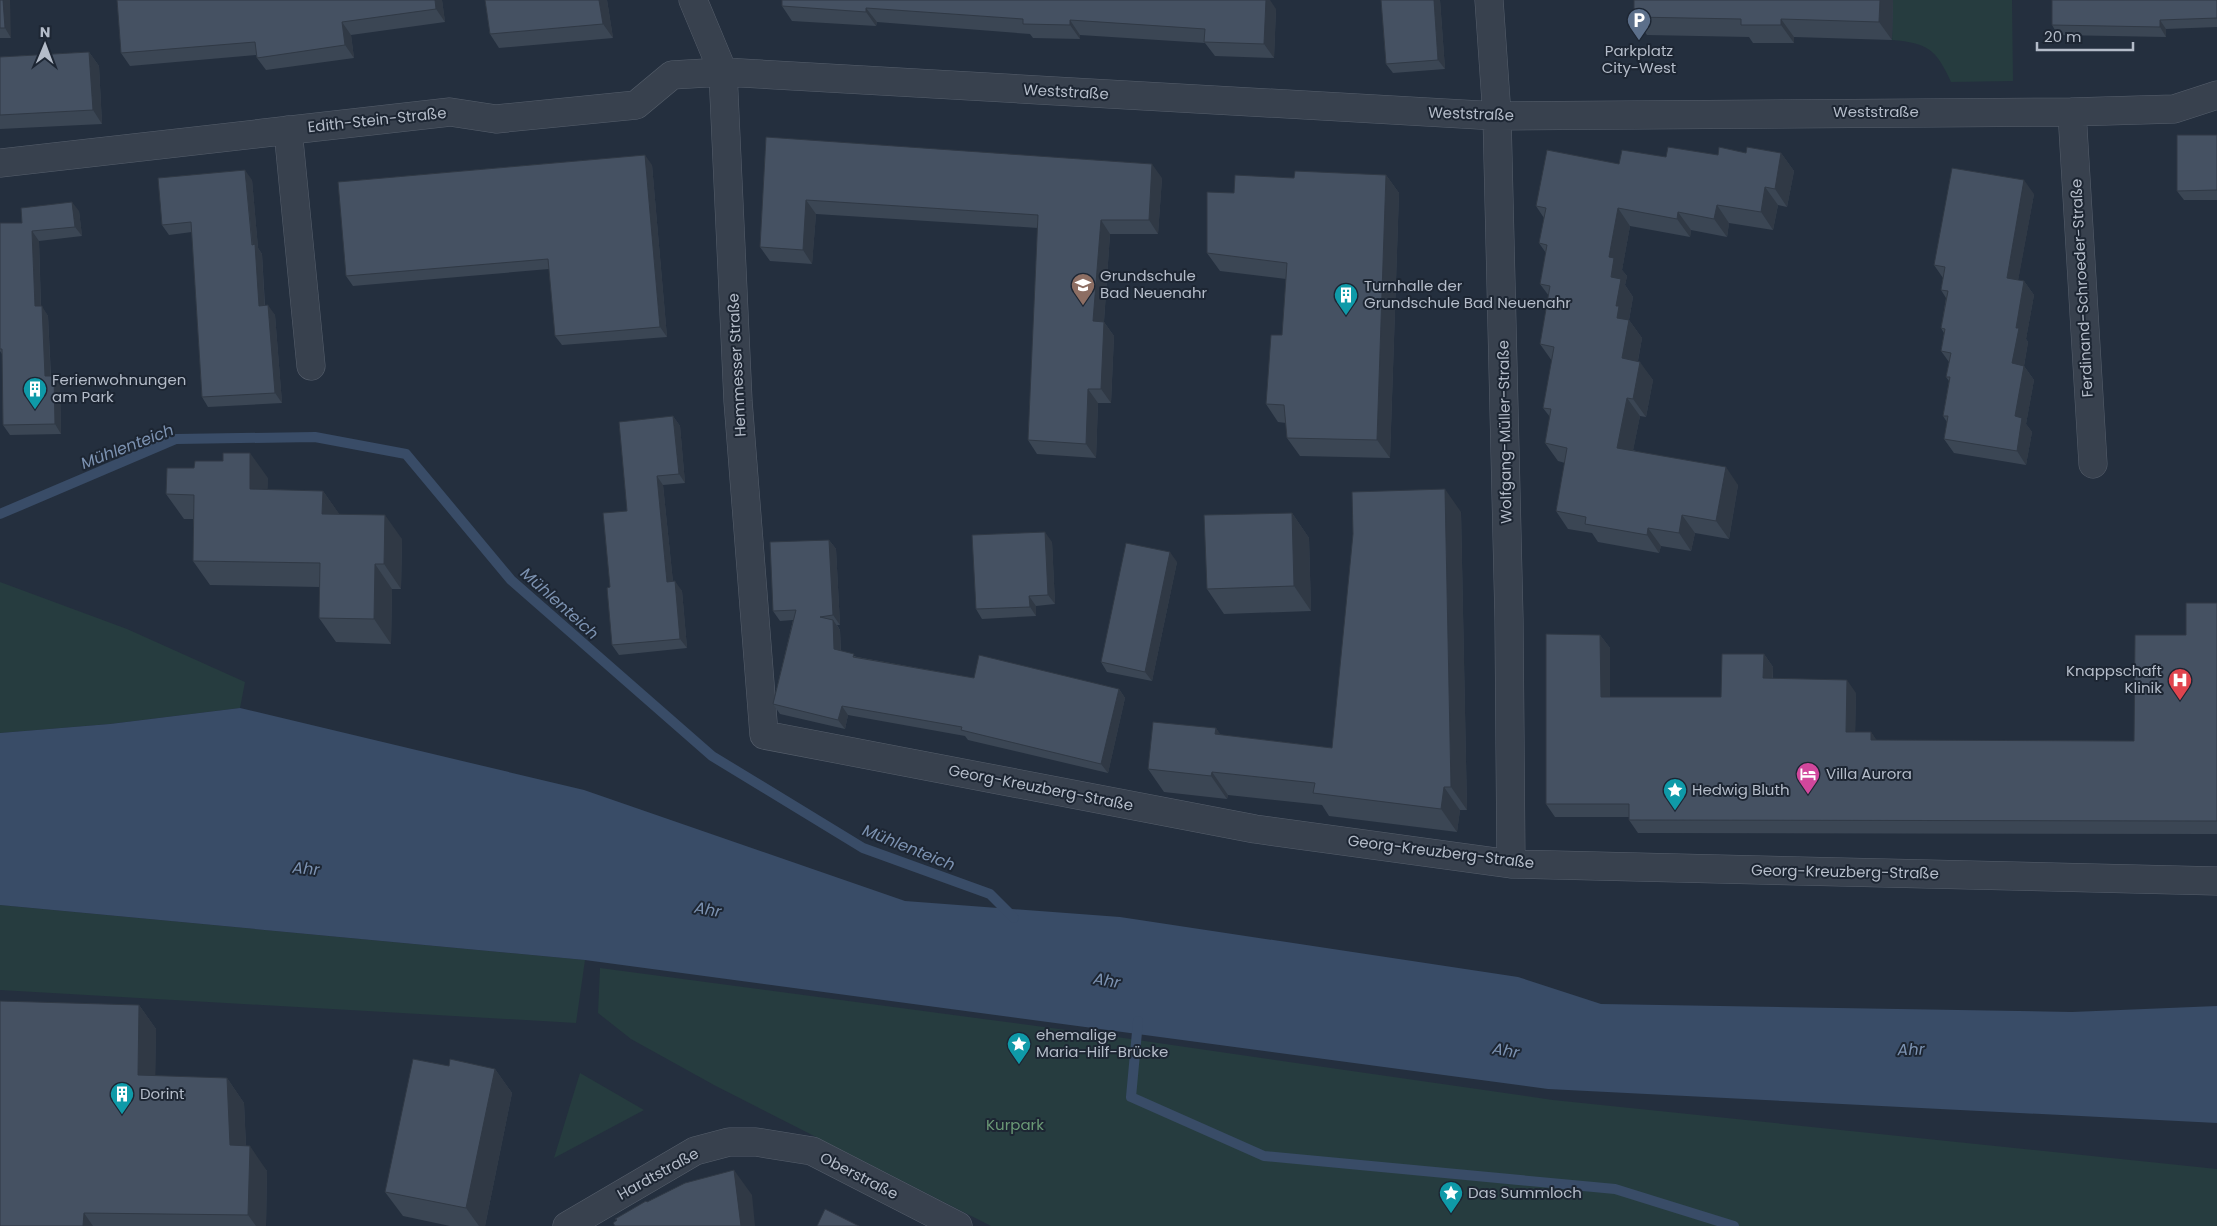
<svg xmlns="http://www.w3.org/2000/svg" width="2217" height="1226" viewBox="0 0 2217 1226" font-family="Poppins,sans-serif">
<style>
.green{fill:#263c3f}
.water{fill:#394c67}
.lines{fill:none;stroke-linecap:round;stroke-linejoin:round}
.stream{stroke:#394c67;stroke-width:10}
.minor-casing{stroke:#565f6c;stroke-width:29}
.minor{stroke:#38414e;stroke-width:28}
.wall{fill:#3b4654}
.shaded-wall{fill:#303945}
.building{fill:#455162;stroke:#303945}
.labels{text-anchor:middle;stroke-width:4;stroke-linejoin:round;paint-order:stroke}
.poi-label{font-size:15px;fill:#b4bcc9;stroke:#1d2633;text-anchor:start}
.street-label{font-size:15px;fill:#b4bcc9;stroke:#1d2633}
.park-label{font-size:15px;fill:#6b9a76;stroke:#1d2633}
.water-label{font-size:16px;font-style:italic;fill:#7c92b1;stroke:#1d2633}
</style>
<rect width="100%" height="100%" fill="#242f3e"/>
<path class="green" d="M1893,0H2012L2013,81L1951,82C1936,49 1928,43 1892,40Z
M0,582L127,629L245,682L240,708L110,724L0,733Z
M0,905L585,960L576,1023L0,990Z
M600,968L1096,1034L1553,1100L2217,1169V1226H991L714,1085L631,1039L598,1013Z
M580,1073L644,1110L554,1158Z"/>
<path class="water" d="M240,708L584,790L905,901L1120,917L1518,977L1601,1004L2072,1012L2217,1006V1123L1548,1089L585,960L0,905V733L110,724Z"/>
<g class="lines">
<path class="stream" d="M0,514L176,439L315,437L406,454L511,580L712,756L863,848L990,894L1014,918
M1138,1021L1131,1097L1264,1156L1615,1189L1734,1226"/>
<g class="minor-casing">
<path id="minor" d="M693,0L723,72L738,401L764,735L1255,829L1511,864L2217,881
M1489,0L1497,116L1509,619L1511,864
M2072,112L2093,464
M288,130L311,366
M0,163L450,112L496,119L636,105L672,75L723,72L1497,116L2072,112L2174,109L2217,95
M567,1226L695,1151L729,1142H756L812,1151L958,1226"/>
</g>
<use href="#minor" class="minor"/>
</g>
<path class="wall" d="M0,0L11,38H0Z
M442,0L445,22L351,35L354,58L266,70L257,58L256,55L130,66L121,53Z
M485,0H607L613,38L499,48L490,34Z
M1440,0L1445,69L1393,73L1386,64Z
M1634,0H1893L1892,40L1794,37V43H1753L1749,37L1647,35L1634,17Z
M2217,0V27L2166,29V37L2058,35L2052,25Z
M782,6L1276,9L1274,58L1215,56L1205,43L1080,35V39L1033,38L1030,34L877,22L876,26L792,21Z
M89,52L99,66L102,124L0,129V57Z
M2217,135V200H2184L2177,191Z
M766,137L1162,178L1158,234H1110L1104,322L1114,336L1111,403H1098L1096,458L1037,454L1028,440L1038,228L816,214L812,264L770,261L760,247Z
M1746,153H1781L1794,171L1787,207L1778,205L1773,230L1729,223L1727,237L1691,230L1690,237L1630,226L1622,270L1627,276L1625,285L1633,297L1629,320L1642,338L1638,361L1653,380L1646,417L1640,416L1633,450L1738,485L1729,539L1695,533L1691,551L1661,546L1659,553L1598,542L1592,533L1568,529L1556,511L1565,463L1558,461L1545,443L1550,417L1543,408L1552,361L1540,344L1549,296L1540,284L1546,253L1539,243L1544,218L1536,206L1619,164L1666,157L1718,155Z
M652,165L667,337L562,345L555,336L549,269L353,286L346,276Z
M1386,175L1399,193L1390,458L1300,456L1287,438L1286,423L1278,422L1266,404L1282,335L1286,279L1220,271L1207,253L1234,193L1294,178Z
M252,180L258,248L262,254L265,305L275,315L282,403L208,407L202,397L192,232L169,235L162,225Z
M2034,194L2018,280L2024,281L2034,295L2026,339L2028,342L2024,366L2034,380L2026,424L2032,432L2026,465L1954,453L1944,439L1947,422L1943,416L1949,381L1946,377L1949,362L1941,351L1944,333L1941,328L1946,298L1941,290L1943,278L1934,265Z
M79,211L82,236L39,241L41,306L48,316L51,376H54L60,385L61,434L10,435L3,425L2,354L0,351V223H22Z
M673,416L680,426L685,483L663,485L673,582L682,591L687,648L619,655L612,645L627,511Z
M268,478L267,490L323,491L339,514L402,539L401,589H392L391,644L336,642L319,618V587L210,585L193,561V519H184L166,494Z
M1461,512L1467,810H1460L1457,832L1329,816L1322,805L1228,795L1227,799L1164,792L1148,769L1216,728L1220,735L1332,748Z
M1292,513L1309,538L1311,611L1224,614L1207,589Z
M829,540L836,549L840,625H837L840,630L841,651L857,657L974,678L1119,689L1125,698L1108,773L968,740L965,736L848,715L845,729L780,714L773,704L793,620L780,621L773,611Z
M1052,542L1055,604L1036,606V616L982,619L976,609Z
M1177,562L1152,681L1107,672L1101,662Z
M2217,603V834L1638,833L1629,820V817H1555L1546,804L1600,635L1610,648V697H1721L1764,654L1773,667V679L1856,693L1855,732H1871L1876,740L2134,741L2186,635Z
M139,1005L156,1029L155,1076L227,1078L244,1103L246,1146L267,1171L266,1226H0Z
M449,1066L495,1069L512,1093L485,1226H450L403,1216L385,1192Z"/>
<path class="shaded-wall" d="M3,0H10L11,38L5,28Z
M435,0H442L445,22L436,9Z
M599,0H607L613,38L603,24Z
M1266,0H1270L1276,9L1274,58L1264,44Z
M1434,0H1440L1445,69L1438,60Z
M1880,0H1893L1892,40L1879,22Z
M866,8L877,22L876,26L866,12Z
M1781,19L1794,37V43L1781,25Z
M1070,20L1080,35V39L1070,25Z
M2160,20L2166,29V37L2160,27Z
M342,22L351,35L354,58L345,45Z
M89,52L99,66L102,124L93,110Z
M1781,153L1794,171L1787,207L1775,189Z
M645,155L652,165L667,337L660,327Z
M1152,164L1162,178L1158,234L1149,220Z
M245,170L252,180L258,248L262,254L265,315L259,306Z
M1386,175L1399,193L1390,458L1377,440Z
M2024,180L2034,194L2016,292L2007,278Z
M1765,187L1778,205L1773,230L1761,212Z
M806,200L816,214L812,264L803,250Z
M72,202L79,211L82,236L75,227Z
M1717,205L1729,223L1727,237L1714,219Z
M1618,208L1630,226L1622,270L1627,276L1625,285L1633,297L1629,320L1642,338L1635,376L1622,358L1609,257Z
M1678,212L1691,230L1690,237L1677,219Z
M1101,220L1110,234L1103,335L1093,321Z
M32,231L39,241L41,316L35,306Z
M2024,281L2034,295L2026,339L2028,342L2022,377L2012,363L2016,328Z
M268,305L275,315L282,403L275,393Z
M42,306L48,316L51,386L45,376Z
M1104,322L1114,336L1111,403L1101,389Z
M1640,362L1653,380L1646,417L1633,399Z
M2024,366L2034,380L2026,424L2032,432L2026,465L2017,451L2015,416Z
M54,376L60,385L61,434L55,424Z
M1088,389L1098,403L1096,458L1086,444Z
M1627,398L1640,416L1630,466L1617,448Z
M673,416L680,426L685,483L679,474Z
M250,453L268,478L267,514L250,489Z
M1726,467L1738,485L1729,539L1716,521Z
M657,476L663,485L674,592L667,582Z
M1445,489L1461,512L1467,810L1451,787Z
M323,491L340,515L322,514Z
M1292,513L1309,538L1311,611L1294,586Z
M385,515L402,539L401,589L384,564Z
M1682,515L1695,533L1691,551L1679,533Z
M1648,528L1661,546L1659,553L1647,535Z
M1045,532L1052,542L1055,604L1048,595Z
M829,540L836,549L840,625L833,615Z
M1170,552L1177,562L1152,681L1145,672Z
M375,564L392,589L391,644L374,619Z
M675,581L682,591L687,648L680,639Z
M1029,596L1036,606V616L1030,607Z
M833,620L840,630L841,659L834,649Z
M1600,635L1610,648V710L1601,697Z
M1764,654L1773,667L1772,691L1763,678Z
M1847,680L1856,693L1855,745L1846,732Z
M1119,689L1125,698L1108,773L1101,764Z
M842,706L848,715L845,729L838,720Z
M1216,728L1232,751L1215,734Z
M1871,732L1880,745L1871,740Z
M1212,772L1228,795L1227,799L1211,776Z
M1444,787L1460,810L1457,832L1441,809Z
M139,1005L156,1029L155,1100L138,1075Z
M495,1069L512,1093L485,1226H479L466,1208Z
M227,1078L244,1103L247,1170L230,1145Z
M250,1146L267,1171L266,1226H256L248,1215Z
M734,1170L752,1195L755,1226H741Z
M84,1213L93,1226H83Z"/>
<path class="building" d="M0,0H3L5,28H0Z
M117,0H435L436,9L342,22L345,45L257,58L255,42L121,53Z
M485,0H599L603,24L490,34Z
M782,0H1266L1264,44L1204,42L1205,29L1070,20V25L1023,24V19L866,8V12L782,6Z
M1381,0H1434L1438,60L1386,64Z
M1634,0H1880L1879,22L1781,19V25H1741V19L1634,17Z
M2052,0H2217V18L2160,20V27L2052,25Z
M89,52L93,110L0,115V57Z
M2177,135H2217V190L2177,191Z
M766,137L1152,164L1149,220H1101L1093,321L1104,322L1101,389H1088L1086,444L1028,440L1038,215L806,200L803,250L760,247Z
M1668,147L1718,155L1719,147L1746,153L1747,147L1781,153L1775,189L1765,187L1761,212L1717,205L1714,219L1678,212L1677,219L1618,208L1609,257L1614,258L1611,277L1621,279L1616,306H1619L1617,318L1629,320L1622,358L1640,362L1633,399L1627,398L1617,448L1726,467L1716,521L1682,515L1679,533L1648,528L1647,535L1585,524L1586,517L1556,511L1567,448L1545,443L1551,409L1543,408L1554,347L1540,344L1550,286L1540,284L1547,245L1539,243L1546,208L1536,206L1547,150L1619,164L1622,150L1666,157Z
M645,155L660,327L555,336L548,259L346,276L338,182Z
M1952,168L2024,180L2007,278L2024,281L2016,328H2019L2012,363L2024,366L2015,416L2022,418L2017,451L1944,439L1948,416H1943L1950,377H1946L1951,353L1941,351L1945,329L1941,328L1948,291L1941,290L1945,267L1934,265Z
M245,170L252,245L255,244L259,306L268,305L275,393L202,397L191,222L162,225L158,178Z
M1295,171L1386,175L1377,440L1287,438L1284,405L1266,404L1271,335H1282L1287,263L1207,253V192L1234,193L1235,175L1294,178Z
M72,202L75,227L32,231L35,306H42L45,376H54L55,424L3,425L2,349H0V223H22L21,208Z
M673,416L679,474L657,476L667,582L675,581L680,639L612,645L607,588L610,587L603,513L627,511L619,422Z
M223,453H250V489L323,491L322,514L385,515L384,564H375L374,619L319,618L320,563L193,561L194,495L166,494L167,468H194L195,461H223Z
M1445,489L1451,787H1444L1441,809L1313,793L1315,783L1212,772L1211,776L1148,769L1153,722L1216,728L1215,734L1332,748L1353,534L1352,492Z
M1292,513L1294,586L1207,589L1204,515Z
M1045,532L1048,595L1029,596L1030,607L976,609L972,535Z
M829,540L833,615L820,617L833,620L834,649L854,654L853,657L974,678L979,655L1119,689L1101,764L961,730L962,727L842,706L838,720L773,704L796,610L773,611L770,542Z
M1126,543L1170,552L1145,672L1101,662Z
M2186,603H2217V821L1629,820V804H1546V634L1600,635L1601,697H1721L1722,654H1764L1763,678L1847,680L1846,732H1871V740L2134,741L2135,635H2186Z
M0,1001L139,1005L138,1075L227,1078L230,1145L250,1146L248,1215L84,1213L83,1226H0Z
M413,1059L449,1066L450,1059L495,1069L466,1208L385,1192Z
M734,1170L741,1226H615L613,1223L617,1220L615,1219L646,1201L647,1202L685,1183Z
M825,1209L859,1226H817Z"/>
<defs>
<g id="parking-pin" transform="scale(1.25)"><path d="M0 17L-7.5 6A9.5 9.5 0 1 1 7.5 6Z" fill="#5c6f8a" stroke="#1d2633"/><path d="M-3.5-5.5H1a3.5 3.5 0 0 1 0 7H-1V5.5H-3.5ZM-1-3.4V-.6H.8a1.4 1.4 0 0 0 0-2.8Z" fill="#fff"/></g>
<g id="school-pin" transform="scale(1.25)"><path d="M0 17L-7.5 6A9.5 9.5 0 1 1 7.5 6Z" fill="#8d6e63" stroke="#1d2633"/><path d="M0-5L7-2L0 1L-7-2ZM-4 1L0 2.5L4 1V4Q0 6-4 4Z" fill="#fff"/></g>
<g id="building-pin" transform="scale(1.25)"><path d="M0 17L-7.5 6A9.5 9.5 0 1 1 7.5 6Z" fill="#0f9aa8" stroke="#1d2633"/><path d="M-4-6H4V6H1V3H-1V6H-4ZM-2.5-4.3h1.7v1.8h-1.7ZM.8-4.3h1.7v1.8H.8ZM-2.5-1h1.7V.8h-1.7ZM.8-1h1.7V.8H.8Z" fill="#fff"/></g>
<g id="hospital-pin" transform="scale(1.25)"><path d="M0 17L-7.5 6A9.5 9.5 0 1 1 7.5 6Z" fill="#e0444e" stroke="#1d2633"/><path d="M-5-5h3v3.5h4V-5h3V5h-3V1.5h-4V5h-3Z" fill="#fff"/></g>
<g id="hotel-pin" transform="scale(1.25)"><path d="M0 17L-7.5 6A9.5 9.5 0 1 1 7.5 6Z" fill="#d1479c" stroke="#1d2633"/><path d="M-6-4.5h1.5V1H6V5H4.5V3h-9V5H-6ZM-4 0a1.8 1.8 0 1 1 3.6 0ZM.5 0V-2.5h3Q6-2.5 6 0Z" fill="#fff"/></g>
<g id="sight-pin" transform="scale(1.25)"><path d="M0 17L-7.5 6A9.5 9.5 0 1 1 7.5 6Z" fill="#0f9aa8" stroke="#1d2633"/><path d="M0-6L1.8-2.2L6-1.7L2.9 1.2L3.7 5.4L0 3.3L-3.7 5.4L-2.9 1.2L-6-1.7L-1.8-2.2Z" fill="#fff"/></g>
</defs>
<g fill-rule="evenodd">
<use href="#parking-pin" x="1639" y="20"/>
<use href="#school-pin" x="1083" y="285"/>
<use href="#building-pin" x="1346" y="295"/>
<use href="#building-pin" x="35" y="389"/>
<use href="#hospital-pin" x="2180" y="680"/>
<use href="#hotel-pin" x="1808" y="774"/>
<use href="#sight-pin" x="1675" y="790"/>
<use href="#sight-pin" x="1019" y="1044"/>
<use href="#building-pin" x="122" y="1094"/>
<use href="#sight-pin" x="1451" y="1193"/>
</g>
<g class="labels">
<g class="poi-label">
<text x="1639" y="56" text-anchor="middle">Parkplatz<tspan x="1639" dy="17">City-West</tspan></text>
<text x="1100" y="281">Grundschule<tspan x="1100" dy="17">Bad Neuenahr</tspan></text>
<text x="1364" y="291">Turnhalle der<tspan x="1364" dy="17">Grundschule Bad Neuenahr</tspan></text>
<text x="52" y="385">Ferienwohnungen<tspan x="52" dy="17">am Park</tspan></text>
<text x="2162" y="676" text-anchor="end">Knappschaft<tspan x="2162" dy="17">Klinik</tspan></text>
<text x="1826" y="779">Villa Aurora</text>
<text x="1692" y="795">Hedwig Bluth</text>
<text x="1036" y="1040">ehemalige<tspan x="1036" dy="17">Maria-Hilf-Brücke</tspan></text>
<text x="140" y="1099">Dorint</text>
<text x="1468" y="1198">Das Summloch</text>
</g>
<g class="street-label">
<text transform="translate(1066 92) rotate(3)" y="5">Weststraße</text>
<text x="1876" y="117">Weststraße</text>
<text transform="translate(1471 114) rotate(2)" y="5">Weststraße</text>
<text transform="translate(377 120) rotate(-6)" y="5">Edith-Stein-Straße</text>
<text transform="translate(2082 288) rotate(-93)" y="5">Ferdinand-Schroeder-Straße</text>
<text transform="translate(737 365) rotate(-93)" y="5">Hemmesser Straße</text>
<text transform="translate(1505 432) rotate(-91)" y="5">Wolfgang-Müller-Straße</text>
<text transform="translate(1041 788) rotate(11)" y="5">Georg-Kreuzberg-Straße</text>
<text transform="translate(1441 852) rotate(7)" y="5">Georg-Kreuzberg-Straße</text>
<text transform="translate(1845 872) rotate(1)" y="5">Georg-Kreuzberg-Straße</text>
<text transform="translate(658 1174) rotate(-29)" y="5">Hardtstraße</text>
<text transform="translate(859 1176) rotate(27)" y="5">Oberstraße</text>
</g>
<g class="park-label">
<text x="1015" y="1130">Kurpark</text>
</g>
<g class="water-label">
<text transform="translate(127 446) rotate(-21)" y="6">Mühlenteich</text>
<text transform="translate(560 603) rotate(42)" y="6">Mühlenteich</text>
<text transform="translate(909 847) rotate(22)" y="6">Mühlenteich</text>
<text transform="translate(306 868) rotate(5)" y="6">Ahr</text>
<text transform="translate(708 909) rotate(10)" y="6">Ahr</text>
<text transform="translate(1107 980) rotate(10)" y="6">Ahr</text>
<text transform="translate(1911 1049) rotate(-1)" y="6">Ahr</text>
<text transform="translate(1506 1050) rotate(10)" y="6">Ahr</text>
</g>
</g>
<g transform="translate(45 45) rotate(1)" stroke="#1d2633" stroke-width="4" paint-order="stroke">
<path d="M0-4L9 19L0 12L-9 19Z" fill="#b4bcc9"/>
<text y="-8" font-size="14" font-weight="bold" text-anchor="middle" fill="#b4bcc9">N</text>
</g>
<path d="M2037 42v8h96v-8" fill="none" stroke="#b4bcc9" stroke-width="2.5"/>
<text x="2044" y="42" font-size="15" fill="#b4bcc9" stroke="#1d2633" stroke-width="4" paint-order="stroke">20 m</text>
</svg>
